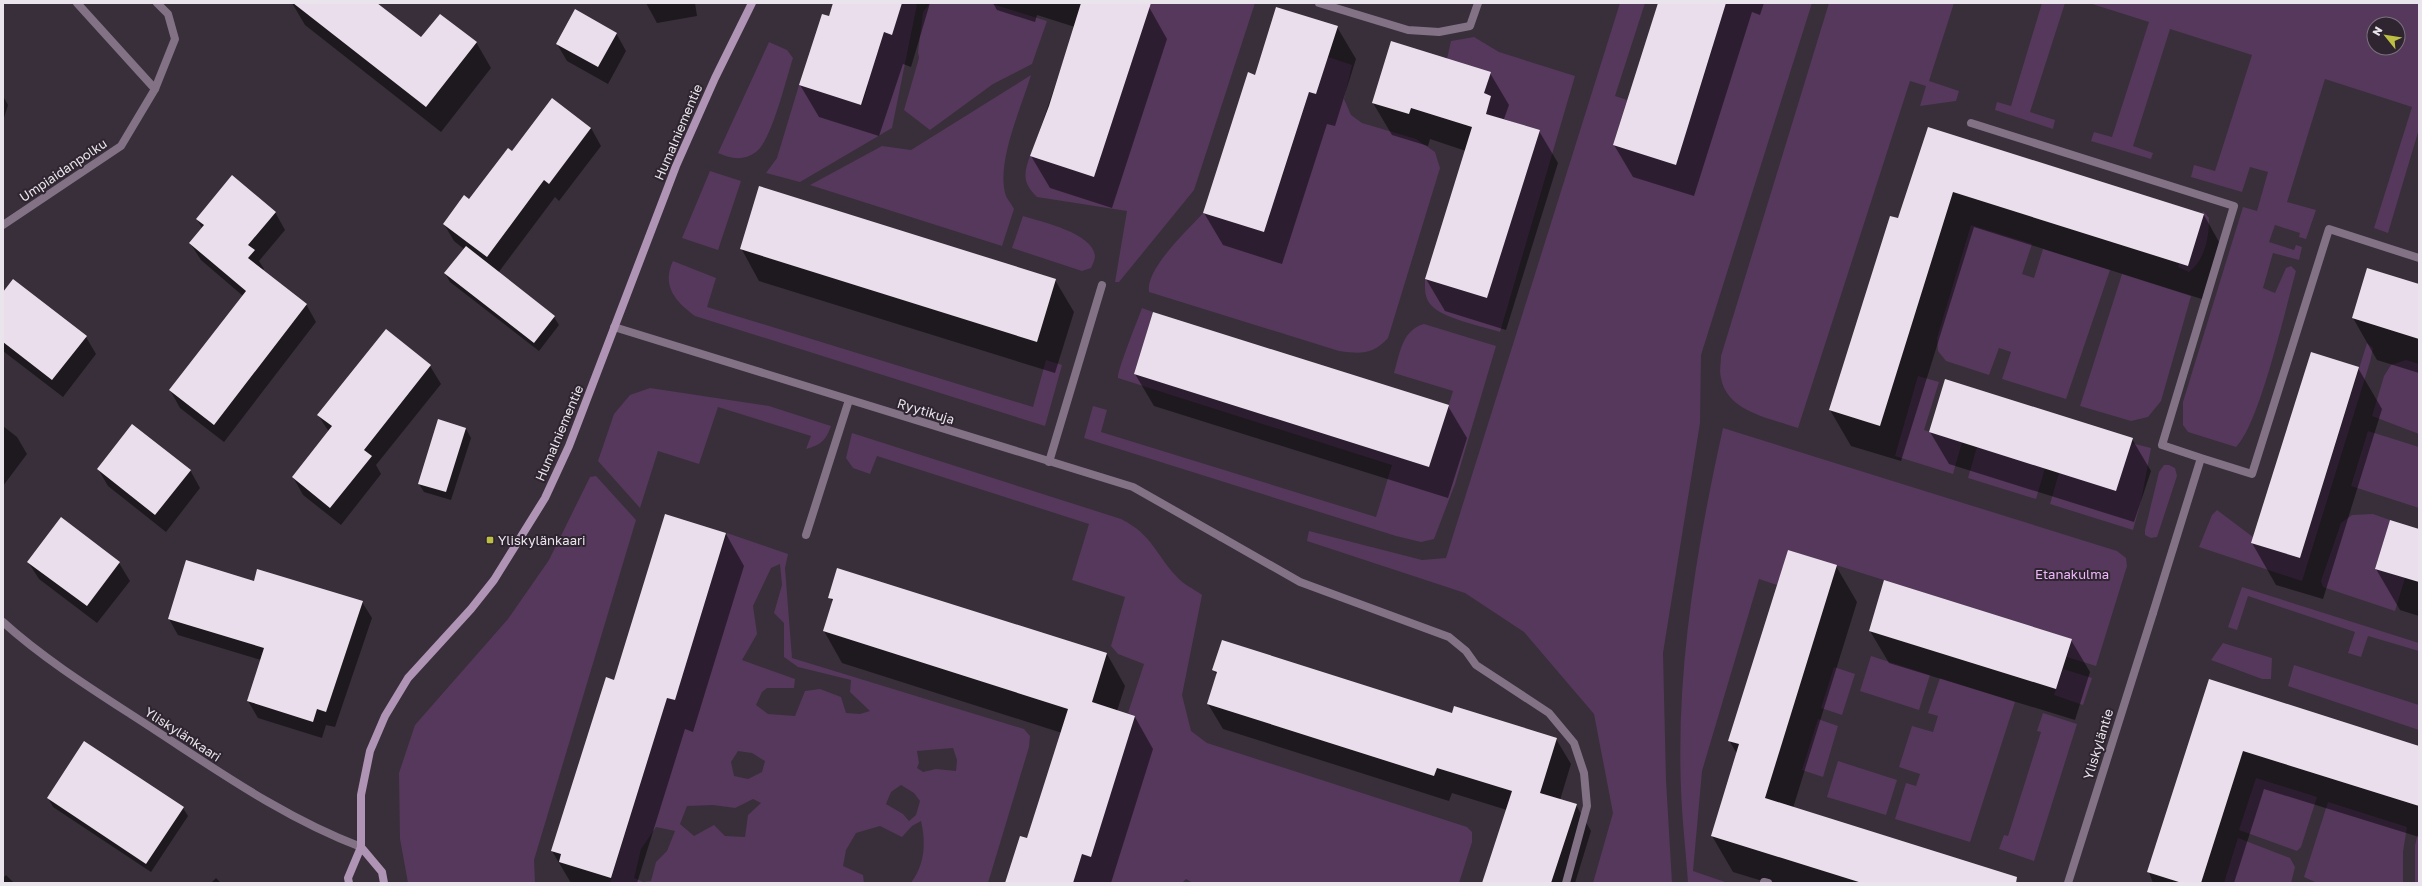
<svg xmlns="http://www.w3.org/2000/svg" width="2422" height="886" viewBox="0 0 2422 886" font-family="'Golos Text',sans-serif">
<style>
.green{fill:#55385b;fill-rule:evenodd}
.shadow{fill:#0007}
.building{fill:#eadeec}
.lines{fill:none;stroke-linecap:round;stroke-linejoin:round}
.lane{stroke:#837286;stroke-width:8}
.street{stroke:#837286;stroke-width:8}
.secondary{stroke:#b094b5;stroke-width:8}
.poi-dot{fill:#bdbf43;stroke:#2e2530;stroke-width:1.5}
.labels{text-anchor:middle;stroke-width:4;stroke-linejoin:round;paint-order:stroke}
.street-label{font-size:13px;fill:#eae5ec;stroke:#2e2530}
.poi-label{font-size:13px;fill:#eae5ec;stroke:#2e2530;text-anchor:start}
.park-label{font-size:13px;fill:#f0b7fc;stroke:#2e2530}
</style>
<rect width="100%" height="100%" fill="#382f3a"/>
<path class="green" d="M902,3L917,4L892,128L800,182L766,173L777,158L799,85L862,105L868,86L860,83L871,50L878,52L884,32L892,35Z
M930,3H989L1047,21L1032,64L993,84L930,130L904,110L919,58L918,52L923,12Z
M1138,3H1255L1194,190L1119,282H1115L1127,211L1037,197C1023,183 1023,175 1030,156L1094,177L1101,157L1093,154L1110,128L1134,55Z
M1620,3H1645L1615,96L1627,100L1613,145L1676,165L1682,146L1674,143L1691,117L1713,47L1705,44L1714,17L1721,19L1726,3H1812L1701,355L1700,423L1663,653L1666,780L1672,883H1593L1613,813L1594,714L1524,632L1465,593L1307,541L1309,531L1422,560L1446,558Z
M1829,3H1954L1929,81L1959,91L1956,101L1920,106L1926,86L1910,81L1798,428C1770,418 1727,412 1721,378C1719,371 1721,363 1721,356Z
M2042,3H2065L2030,112L2055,120L2053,129L1995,110L1997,102L2011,106Z
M2089,3H2419V129L2388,233L2374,228L2412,107L2325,79L2287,202L2316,210L2306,239L2299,237L2300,233L2275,225L2269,242L2294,250L2296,245L2302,247L2299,260L2273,253L2263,288L2275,293L2286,268L2291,266L2296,271C2286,307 2259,426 2236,447L2188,432L2183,425V402L2243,207L2257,211L2268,172L2250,167L2242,192L2191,177L2194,165L2215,171L2252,55L2170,29L2133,146L2153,153L2151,159L2091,141L2094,132L2112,137L2149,22ZM2374,24H2398V48H2374Z
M1474,37L1499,52L1575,76L1500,332C1482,326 1443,319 1431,305C1424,298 1425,288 1425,279L1487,298L1493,278L1486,275L1502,250L1540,130L1486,114L1491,96L1484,93L1447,59L1451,41Z
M769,42L787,50L793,58C786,79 772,140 756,152C744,161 731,159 718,153Z
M1328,57L1352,65L1344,99L1351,115L1362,123L1416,139L1435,152L1440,168L1388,338C1372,355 1361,354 1339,351L1149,292C1145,269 1188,230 1203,213L1264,232L1270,215L1263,212L1274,179L1281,181L1309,92L1316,94Z
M1031,75C1022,106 995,164 1006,196C1008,200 1012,205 1014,209L1002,246L810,185L882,146L911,150Z
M710,171L741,181L718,250L682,238Z
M2203,211L2209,218C2209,238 2205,259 2189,272L2178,267L2179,263L2188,266Z
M1023,216C1042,222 1093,233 1095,256C1095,259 1093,264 1091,268L1082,271L1012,248Z
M1971,225L2032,244L2022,274L2034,278L2043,249L2110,270L2066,399L2002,379L2011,352L1999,348L1989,375L1946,361L1938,351L1937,338Z
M673,261L716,278L707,307L1033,407L1046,360L1062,365L1045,426L695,316C676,302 661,286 673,261Z
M2122,274L2191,296L2161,401L2148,417L2131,421L2080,406Z
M1142,308L1153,312L1134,374L1429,467L1453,391L1394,373C1400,353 1402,330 1424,324L1496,346L1455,484L1434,539L1421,542L1396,536L1084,438L1093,406L1107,410L1101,432L1376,517L1392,465L1118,378C1117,371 1138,319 1142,308Z
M2367,343L2373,348L2370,362L2302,581L2199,547L2212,515L2217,510L2253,537L2251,543L2300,558Z
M2406,360L2419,364V434L2372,416L2384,376L2391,365Z
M1918,376L1939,382L1924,430L1962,442L1953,474L1895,456Z
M650,388L769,406L831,426C826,440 821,445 806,449L811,436L718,407L699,464L658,451L640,508L598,461L614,414L630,395Z
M1723,428L2117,551L2126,558L2127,566L2096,666L2067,657L2072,639L1788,550L1777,585L1759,579L1702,771L1693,871L1728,883H1688C1686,852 1682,820 1681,789C1676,668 1697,546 1723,428Z
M2368,431L2419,447V508L2351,486Z
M852,433L1121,519C1153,535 1155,554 1177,577C1183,584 1194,589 1202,595L1182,695L1191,731L1207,743L1467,827L1472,832V842L1459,883H1193L1186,879L1182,883H1073L1082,854L1090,857L1119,768L1111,765L1130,734L1135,716L1128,713L1144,664L1118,654L1111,646L1125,597L1072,580L1089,524L877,456L870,474L853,468L846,458Z
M2131,443L2151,448L2141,501L2133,530L2050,504L2059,473Z
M1977,447L2045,468L2036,499L1968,478Z
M2164,465H2169L2175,468L2177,476L2158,534L2157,537L2151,538L2145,535V530L2159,472Z
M596,476L636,520L534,860L535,883H408L400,839L399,773L415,725L508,619L549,560L590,477Z
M2373,514L2390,520L2375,569L2405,578L2395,611L2323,587L2321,581L2341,523L2352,515Z
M727,533L788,554L785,568L792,658L1024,729L1030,736L1029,747L988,883H911C925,864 926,843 921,821L912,826L902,837L880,826L856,833L846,850L843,866L863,875L864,883H610L667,698L675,700L686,663L688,633L695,635L712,579L714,549L721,551ZM780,564L782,585L774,613L784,623V657L798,667L851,680L850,692L870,711L860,714L846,713L841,697L820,689L805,691L795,716L768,714L756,705L762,692L767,688H794L795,679L742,660L757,634L753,606L771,568ZM953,748L957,760L956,771L936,769L923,772L917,768L919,763L917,751ZM738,751L752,753L765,761L762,772L748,779L734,776L731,762ZM901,785L914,793L920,801L916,815L909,821L903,814L886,804L891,792ZM753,799L761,803L748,815L745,837L725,836L714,825L694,836L680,824L687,806L713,805L735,808ZM656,827L675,831L667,851L656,862L651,881L643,882L634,878L641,849Z
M2242,587L2419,643V651L2368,636L2361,657L2348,653L2355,632L2248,596L2237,630L2228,627Z
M2223,643L2272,658L2271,679H2262L2211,660Z
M1871,656L1930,675L1919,710L1860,691Z
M2294,665L2419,705V730L2288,686Z
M1834,667L1855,674L1842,715L1821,708Z
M2063,669L2092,678L2083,705L2054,695Z
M1940,678L2015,702L1970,842L1895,819L1906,783L1916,786L1920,774L1899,767L1912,726L1933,732L1938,716L1928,713Z
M2043,713L2077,724L2034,861L1999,849L2004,835L2008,836L2041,732L2037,731Z
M1818,719L1838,726L1823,777L1802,770Z
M1838,761L1897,780L1886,815L1827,797Z
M2256,778L2317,797L2301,847L2297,851L2239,830Z
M2328,802L2407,827L2403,852V883H2317L2304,877Z
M2419,830V883H2415V845Z
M2238,838L2290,858L2295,867L2291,883H2224Z"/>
<path class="shadow" d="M292,3H376L421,39L476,42L491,68L441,132L305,25Z
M646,3H695L697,16L657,23Z
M834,3H930L911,67L903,64L879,136L819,117L800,85Z
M993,3H1135L1149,7L1167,39L1112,208L1050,188L1031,156L1075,27L1037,15L1035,22L997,10Z
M1659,3H1764L1760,15L1752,12L1694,196L1633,177L1614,145Z
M1337,27L1356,59L1335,126L1327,124L1282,264L1223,245L1204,213L1255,76Z
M616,33L626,51L608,84L567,61L557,44Z
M1490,73L1509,105L1504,119L1539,131L1558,163L1506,330L1445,311L1426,279L1466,151L1430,139L1428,146L1392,135L1373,103Z
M3,96L8,105L3,121Z
M591,128L601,146L559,201L555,197L498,273L554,317L559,325L539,351L450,282L445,273L464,249L454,241L444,224L470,201L512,152Z
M1929,128L2204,215L2224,251L2208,301L1974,227L1901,461L1851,446L1830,410L1899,220Z
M275,212L285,230L259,261L264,269L263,270L306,304L316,322L224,442L180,408L170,390L243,296L201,260L190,243L202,228L197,219Z
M741,248L1055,280L1074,312L1055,373L759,281Z
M2419,285V373L2377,360L2353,318Z
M3,294L86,337L96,354L63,397L3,351Z
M386,330L430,366L441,384L376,465L381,474L341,525L303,495L293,477L329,432L318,415Z
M2358,368L2382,409L2323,599L2276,585L2252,543Z
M1135,374L1448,406L1467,438L1448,498L1154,406Z
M3,426L17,437L27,454L3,486Z
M466,429L471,438L451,500L424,492L419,484Z
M1930,432L2132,439L2151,471L2134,522L1949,464Z
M98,469L190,470L200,488L166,532L108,486Z
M61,519L119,563L130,581L97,623L39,579L28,562Z
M2419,530V616L2400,610L2376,569Z
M726,534L744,566L693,732L685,729L637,883H571L552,851L614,681Z
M1836,566L1857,602L1793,808L2004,883H1769L1733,872L1712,836L1737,754L1729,740Z
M255,583L362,602L372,618L335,727L326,725L322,738L258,718L248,701L261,660L178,635L169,619Z
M830,597L1107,654L1125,686L1117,711L1135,717L1153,749L1111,883H1006L1028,840L1062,733L842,663L824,631L833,603Z
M1870,631L2071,640L2090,672L2075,720L1889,663Z
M1214,670L1453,714L1556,739L1571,764L1560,800L1576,805L1591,831L1575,883H1484L1507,810L1452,793L1449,801L1223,729L1208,704L1217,676Z
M2209,681L2419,747V837L2264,789L2234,883H2153L2149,872Z
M48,798L183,808L188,816L151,872L53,807Z
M6,875L14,883H3V878Z
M216,878L221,883H211Z"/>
<path class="building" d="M293,3H377L421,37L440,14L477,42L426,107Z
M833,3H902L892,35L884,32L861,105L799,85L822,14L829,16Z
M1081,3H1151L1094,177L1030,156L1049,106Z
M1658,3H1726L1676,165L1613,145Z
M1276,7L1338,26L1316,94L1309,92L1264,232L1203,213L1248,72L1255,75Z
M575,9L617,33L598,67L556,44Z
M1391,41L1491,72L1484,93L1491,96L1486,114L1540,130L1487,298L1425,279L1472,127L1411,108L1409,114L1372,103Z
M552,98L591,128L549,184L544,180L487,257L443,224L464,195L469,199L508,148L512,151Z
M1928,127L2204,214L2188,266L1953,192L1880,426L1829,410L1890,216L1898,218Z
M232,175L276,212L248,245L255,250L248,258L307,304L214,425L169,390L246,291L189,243L204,225L196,219Z
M759,186L1056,279L1037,342L740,249Z
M466,246L555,316L534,343L444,273Z
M2367,268L2419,284V339L2352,318Z
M13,279L87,336L52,380L3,342V292Z
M1153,312L1449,405L1429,467L1134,374Z
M386,329L431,365L364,450L372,456L330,508L292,477L332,426L317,415Z
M2311,352L2359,367L2300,558L2251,543Z
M1945,379L2133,438L2116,491L1929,432Z
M438,419L466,428L446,492L418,484Z
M132,424L191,470L155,515L97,469Z
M665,514L726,533L675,700L667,698L611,878L559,862L561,854L551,851L606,677L614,680Z
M61,517L120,562L87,606L27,562Z
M2390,520L2419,529V582L2375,569Z
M1788,550L1837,565L1765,798L2017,877L2016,883H1862L1711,836L1739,744L1728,741Z
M186,560L254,581L257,569L363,601L326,712L317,709L313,722L247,701L264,648L168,619Z
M837,568L1107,653L1092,702L1135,716L1091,857L1082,854L1073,883H1005L1020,836L1027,838L1068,709L823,631L833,599L828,598Z
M1884,580L2072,639L2056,689L1869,631Z
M1222,640L1452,713L1454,706L1557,738L1540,793L1577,804L1551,883H1482L1512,791L1437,768L1434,776L1207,704L1217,672L1212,670Z
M2209,679L2419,746V806L2243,751L2201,883H2182L2147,872Z
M84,741L184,807L146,864L47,798Z"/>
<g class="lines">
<path class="lane" d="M77,3L155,89L175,39L168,14L157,3
M1319,3L1408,30L1439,32L1470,26L1478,3
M1971,123L2234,206L2162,445L2201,458
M1049,462L1102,285
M806,535L849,400
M1221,537L1300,582L1449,637L1466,651L1476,665L1549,713L1574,743L1584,773L1587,806L1566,883
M2153,613L2201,458L2252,474L2329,229L2419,258
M1764,882L1768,883"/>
<path class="street" d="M3,225L121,146L155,89
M614,327L1133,487L1221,537
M3,622C48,663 108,699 158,732C224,775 287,819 361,847
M2068,883L2153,613"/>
<path class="secondary" d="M361,847L382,872L384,883
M349,883L348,878L361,847V795L370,751L385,716L408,678L471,609L494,580L545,498L569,446L676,166L715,78L752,3"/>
</g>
<rect class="poi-dot" x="486" y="536" width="8" height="8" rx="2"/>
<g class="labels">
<g class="street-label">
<text transform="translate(678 132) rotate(-67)" y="5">Humalniementie</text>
<text transform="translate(63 170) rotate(-34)" y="5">Umpiaidanpolku</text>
<text transform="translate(926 411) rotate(17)" y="5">Ryytikuja</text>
<text transform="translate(559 433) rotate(-67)" y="5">Humalniementie</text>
<text transform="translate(183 734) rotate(33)" y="5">Yliskylänkaari</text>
<text transform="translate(2098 744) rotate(-73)" y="5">Yliskyläntie</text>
</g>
<g class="poi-label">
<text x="498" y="545">Yliskylänkaari</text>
</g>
<g class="park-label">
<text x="2072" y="579">Etanakulma</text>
</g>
</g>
<rect width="2422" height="886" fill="none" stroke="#eae5ec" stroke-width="8"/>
<g transform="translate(2386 36) rotate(300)"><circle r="19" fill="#2e2530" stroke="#79727b"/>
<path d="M0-3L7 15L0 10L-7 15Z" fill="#bdbf43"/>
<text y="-6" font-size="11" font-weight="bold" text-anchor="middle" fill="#eae5ec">N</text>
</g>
</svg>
